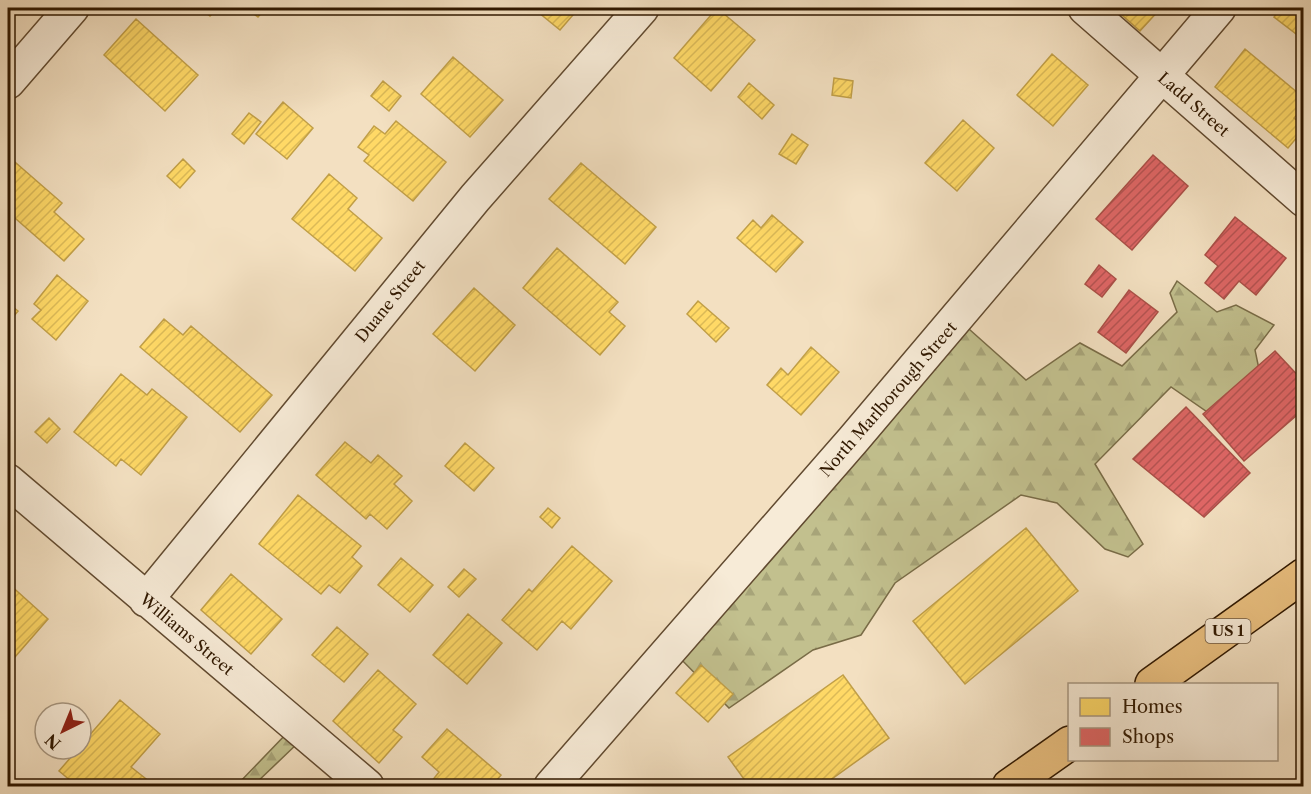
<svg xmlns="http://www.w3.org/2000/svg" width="1311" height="794" viewBox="0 0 1311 794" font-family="'Libre Caslon Text',serif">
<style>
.forest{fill:url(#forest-firs);stroke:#796c47;stroke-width:1.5}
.homes{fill:url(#homes-hatch);stroke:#c19f47;stroke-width:1.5}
.shops{fill:url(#shops-hatch);stroke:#ab4f47;stroke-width:1.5}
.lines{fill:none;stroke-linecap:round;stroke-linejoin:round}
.minor-casing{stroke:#614a30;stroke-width:36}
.major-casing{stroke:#301800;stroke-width:36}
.minor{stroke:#f7ebd7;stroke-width:33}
.major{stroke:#eac080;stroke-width:33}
.labels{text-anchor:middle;stroke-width:6;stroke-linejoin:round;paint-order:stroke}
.shield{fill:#f7ebd7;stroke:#6c5740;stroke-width:1.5}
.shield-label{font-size:15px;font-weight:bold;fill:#301800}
.street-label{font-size:16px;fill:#301800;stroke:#f7ebd7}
</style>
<defs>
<pattern id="forest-firs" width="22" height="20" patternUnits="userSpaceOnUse" patternTransform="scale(1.5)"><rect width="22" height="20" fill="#c2c08e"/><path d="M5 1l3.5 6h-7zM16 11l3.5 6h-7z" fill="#a7a479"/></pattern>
<pattern id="homes-hatch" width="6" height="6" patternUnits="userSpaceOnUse" patternTransform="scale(1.5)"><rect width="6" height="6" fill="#ffd966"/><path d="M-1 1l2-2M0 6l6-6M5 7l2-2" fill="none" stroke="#dbba57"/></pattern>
<pattern id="shops-hatch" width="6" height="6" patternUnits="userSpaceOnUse" patternTransform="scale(1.5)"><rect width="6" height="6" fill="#e06666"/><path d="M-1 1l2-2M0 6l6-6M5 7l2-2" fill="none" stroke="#b65352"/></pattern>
</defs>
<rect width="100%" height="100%" fill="#f3e0c1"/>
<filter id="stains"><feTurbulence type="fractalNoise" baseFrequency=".00333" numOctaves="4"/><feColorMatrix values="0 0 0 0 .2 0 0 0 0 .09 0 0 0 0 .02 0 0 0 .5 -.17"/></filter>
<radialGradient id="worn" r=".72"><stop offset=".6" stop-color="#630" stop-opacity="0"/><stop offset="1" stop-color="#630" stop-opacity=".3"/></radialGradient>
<path class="forest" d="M1177,281L1217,312L1236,305L1274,325L1255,350L1260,374L1216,418L1171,387L1095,464L1143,544L1128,557L1105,549L1057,503L1021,495L895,583L861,635L813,650L729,708L674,652L960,321L1026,380L1080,343L1122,366L1177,312L1170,293Z
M291,729L300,741L253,786H236Z"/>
<path class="homes" d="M200,8H218L210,16Z
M246,8H266L258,17Z
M533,8H579L560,30Z
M717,8L755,40L711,91L674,58Z
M1114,8H1161L1140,31Z
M1281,8H1304V40L1274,17Z
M136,19L198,75L165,111L104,55Z
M1245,49L1304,98V107L1294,118L1304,125V129L1288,148L1215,87Z
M1052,54L1088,85L1053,126L1017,95Z
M453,57L503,100L470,137L421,94Z
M834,78L853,81L851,98L832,95Z
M383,81L401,96L389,111L371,96Z
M749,83L774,105L762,119L738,97Z
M283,102L313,128L287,159L256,134Z
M249,113L261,122L244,144L232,134Z
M963,120L994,148L957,191L925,163Z
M396,121L446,162L413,201L364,161L369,155L358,147L374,126L385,134Z
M792,134L808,145L796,164L779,154Z
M8,156L62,203L54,212L84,239L64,261L8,212Z
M183,159L195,171L180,188L167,176Z
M581,163L656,227L625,264L549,199Z
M329,174L357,198L348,209L382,238L355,271L292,219Z
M772,215L803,242L776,272L737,238L753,220L761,228Z
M557,248L618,302L609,312L625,326L600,355L523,288Z
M57,275L88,301L56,340L32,319L41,310L34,304Z
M474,288L515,325L475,371L433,334Z
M698,301L729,328L716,342L687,314Z
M8,303L18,311L8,323Z
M164,319L183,335L191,326L272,395L240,432L140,347Z
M811,347L839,372L801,415L767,385L781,368L788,375Z
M121,374L147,395L152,389L187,417L141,475L121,459L116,466L74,432Z
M49,418L60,429L47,443L35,432Z
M345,442L371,463L378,455L402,476L394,484L412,501L387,529L370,514L366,519L316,475Z
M465,443L494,468L474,491L445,466Z
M298,495L361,546L352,557L362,566L340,593L329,585L321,594L259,544Z
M548,508L560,518L552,528L540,517Z
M1026,528L1078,591L965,684L913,621Z
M572,546L612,581L571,629L562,621L537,650L502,620L529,589L532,592Z
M401,558L433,585L410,612L378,585Z
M464,569L476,579L459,597L448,587Z
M231,574L282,619L251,654L201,610Z
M8,583L48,619L8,665Z
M468,614L502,643L467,684L433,655Z
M337,627L368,654L344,682L312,655Z
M701,665L733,694L708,722L676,693Z
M378,670L416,704L393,730L402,737L379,763L333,721Z
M843,675L889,738L822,786H749L728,757Z
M120,700L160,734L131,767L155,786H77L59,771L78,749H81V745Z
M447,729L501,775L492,786H428L439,772L422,757Z"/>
<path class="shops" d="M1153,155L1188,186L1132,250L1096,219Z
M1235,217L1286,258L1256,295L1239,281L1224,299L1205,283L1218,266L1205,255Z
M1099,265L1116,279L1102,297L1085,284Z
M1129,290L1158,312L1126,353L1098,332Z
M1275,351L1304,382V409L1244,461L1203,414Z
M1186,407L1250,473L1204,517L1133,459Z"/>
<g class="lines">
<g class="minor-casing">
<path id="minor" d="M1085,8L1304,200
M8,82L72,8
M8,481L367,786
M146,600L475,198L642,8
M551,786L853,440L1219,8"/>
</g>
<g class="major-casing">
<path id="major" d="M1152,684L1304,575
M1009,786L1070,743"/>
</g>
<use href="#minor" class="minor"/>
<use href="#major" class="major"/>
</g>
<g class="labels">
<rect class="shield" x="1205.5" y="619" width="45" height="24" rx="4.5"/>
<g class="shield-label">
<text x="1228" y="636">US 1</text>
</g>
<g class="street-label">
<text transform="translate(1194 104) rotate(41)" y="6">Ladd Street</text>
<text transform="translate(390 301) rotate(-51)" y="6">Duane Street</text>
<text transform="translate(888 399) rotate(-49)" y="6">North Marlborough Street</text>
<text transform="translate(187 634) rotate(40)" y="6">Williams Street</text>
</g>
</g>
<rect width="1311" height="794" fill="none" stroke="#f3e0c1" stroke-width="30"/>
<rect x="9" y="9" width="1293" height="776" fill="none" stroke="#301800" stroke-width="3"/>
<rect x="15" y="15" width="1281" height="764" fill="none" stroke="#301800" stroke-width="1.5"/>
<rect x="1068" y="683" width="210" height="78" fill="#f7ebd7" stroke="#a79781" stroke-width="1.5"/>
<rect x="1080" y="698" width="30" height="18" fill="#ffd966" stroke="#a79781" stroke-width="1.5"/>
<text x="1122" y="713" font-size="18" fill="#301800">Homes</text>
<rect x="1080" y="728" width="30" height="18" fill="#e06666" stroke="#a79781" stroke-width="1.5"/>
<text x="1122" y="743" font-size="18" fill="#301800">Shops</text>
<g transform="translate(63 731) rotate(223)"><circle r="28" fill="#f7ebd7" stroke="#a79781" stroke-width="1.5"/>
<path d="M0-4.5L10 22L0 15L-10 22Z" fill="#8f2418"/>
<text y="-9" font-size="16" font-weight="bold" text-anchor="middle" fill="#301800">N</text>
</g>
<rect width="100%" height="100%" filter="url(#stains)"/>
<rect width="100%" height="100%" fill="url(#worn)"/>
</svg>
